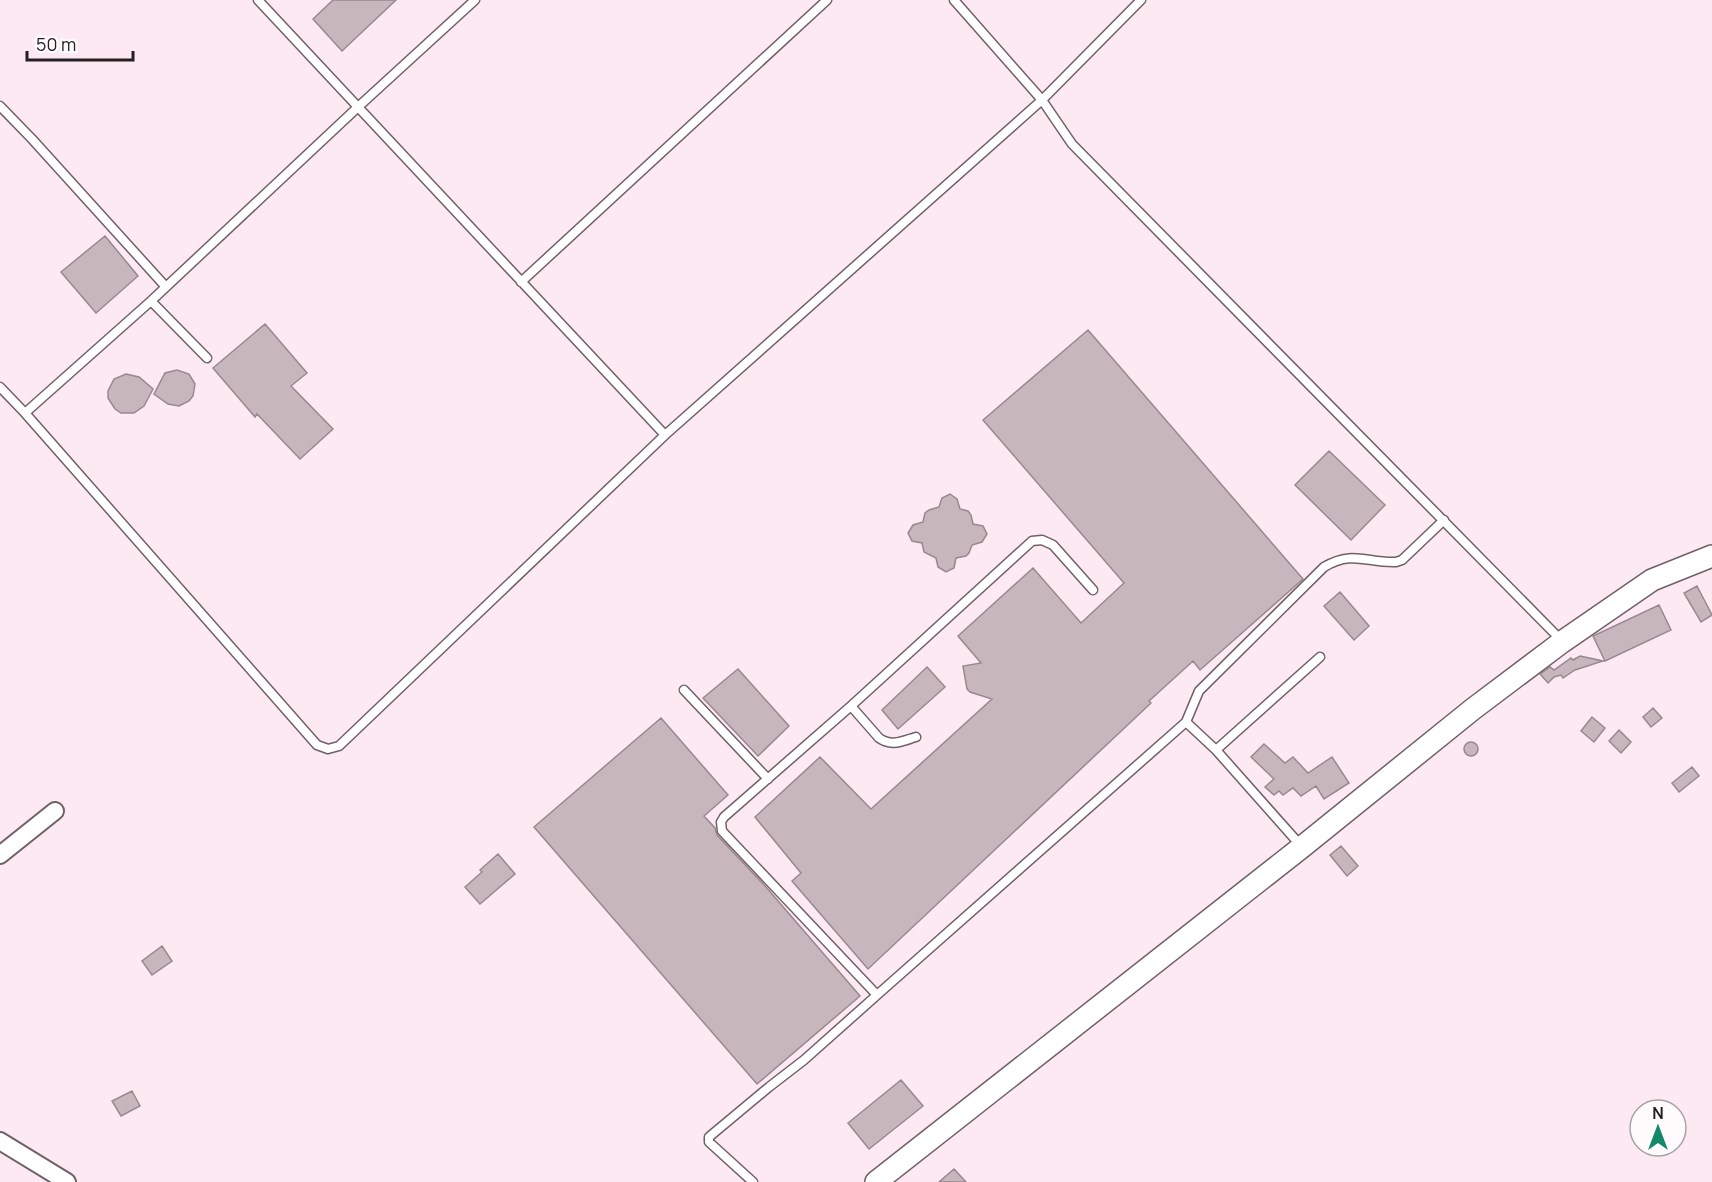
<svg xmlns="http://www.w3.org/2000/svg" width="1712" height="1182" viewBox="0 0 1712 1182" font-family="Manrope,sans-serif">
<style>
.building{fill:#c8b6bd;stroke:#99888f;stroke-width:1.5}
.lines{fill:none;stroke-linecap:round;stroke-linejoin:round}
.service-casing{stroke:#716167;stroke-width:11}
.minor-casing{stroke:#716167;stroke-width:20}
.tertiary-casing{stroke:#716167;stroke-width:24}
.service{stroke:#fff;stroke-width:8}
.minor{stroke:#fff;stroke-width:16}
.tertiary{stroke:#fff;stroke-width:21}
</style>
<rect width="100%" height="100%" fill="#fce9f1"/>
<path class="building" d="M333,0H396L342,51L313,19Z
M105,236L138,276L96,313L61,272Z
M265,324L307,373L291,386L333,429L300,459L257,414L255,417L213,368Z
M1088,330L1303,579L1200,670L1193,661L1149,701L1151,703L868,969L792,881L801,873L755,817L820,757L871,809L992,699L970,692L967,689L963,666L981,663L958,636L1033,568L1081,623L1124,583L983,420Z
M177,370L189,374L195,384L193,396L189,401L179,406L168,404L154,394L165,373Z
M126,374L139,377L153,389L144,406L134,413H121L115,409L108,398V391L114,379Z
M1329,451L1385,505L1351,540L1295,485Z
M950,494L957,499L960,509L968,511L971,515L973,524L983,526L987,534L982,542L972,545L969,553L966,556L956,558L954,568L946,572L938,567L936,558L924,552L922,543L912,541L908,533L913,525L923,522L925,513L929,510L939,507L942,498Z
M1697,586L1712,615L1701,622L1684,593Z
M1340,592L1369,626L1354,640L1324,606Z
M1659,605L1671,630L1605,661L1593,636Z
M1580,656L1603,661L1575,670L1563,678L1561,675L1554,677L1548,683L1540,674L1550,667L1554,670L1571,658L1573,660Z
M927,667L945,687L898,729L882,710Z
M738,669L789,726L758,756L703,698Z
M1653,708L1662,718L1651,727L1643,717Z
M1592,717L1605,728L1594,742L1581,731Z
M661,718L728,795L704,816L715,828L717,835L766,887L860,996L757,1084L534,827Z
M1619,730L1631,742L1621,753L1609,741Z
M1464 749a7 7 0 1 1 14 0a7 7 0 1 1-14 0Z
M1264,744L1285,763L1293,757L1308,773L1332,757L1349,783L1324,799L1316,786L1301,796L1293,788L1283,795L1279,791L1274,795L1265,787L1274,779L1251,757Z
M1692,767L1699,776L1679,792L1672,783Z
M1341,846L1358,866L1347,876L1330,855Z
M498,854L515,874L480,904L465,887L482,872L480,870Z
M162,946L172,961L152,975L142,961Z
M901,1080L923,1106L869,1149L848,1123Z
M132,1091L140,1106L121,1116L112,1101Z
M954,1169L966,1182H939Z"/>
<g class="lines">
<g class="service-casing">
<path id="service" d="M258,0L358,107L475,0
M954,0L1042,100L1072,144L1562,641
M0,106L32,139L166,287
M521,282L827,0
M151,301L207,358
M0,387L25,413L317,745L328,749L339,746L665,435L1042,100L1141,0
M25,413L151,301L358,107L665,435
M1093,590L1053,545L1042,540L1032,541L851,706L724,817L721,822L722,831L877,995L1186,722L1216,750L1302,847
M684,690L768,779
M851,706L879,738C892,747 902,741 916,737
M1186,722L1199,691L1324,567C1353,550 1366,563 1396,562L1402,560L1444,520
M1216,750L1320,657
M753,1182L709,1142V1137L769,1087L804,1060L877,995"/>
</g>
<g class="minor-casing">
<path id="minor" d="M0,855L55,811
M0,1141L67,1182"/>
</g>
<g class="tertiary-casing">
<path id="tertiary" d="M876,1182L1302,847L1473,709L1562,642L1652,580L1712,556"/>
</g>
<use href="#service" class="service"/>
<use href="#minor" class="minor"/>
<use href="#tertiary" class="tertiary"/>
</g>
<g transform="translate(1658 1128)"><circle r="28" fill="#fffbfc" stroke="#a9a3a5" stroke-width="1.5"/>
<path d="M0-4.5L10 22L0 15L-10 22Z" fill="#128869"/>
<text y="-9" font-size="16" font-weight="bold" text-anchor="middle" fill="#272023">N</text>
</g>
<path d="M27 51v9h106v-9" fill="none" stroke="#272023" stroke-width="3"/>
<text x="36" y="51" font-size="18" fill="#272023" stroke="#fffbfc" stroke-width="4.5" paint-order="stroke">50 m</text>
</svg>
